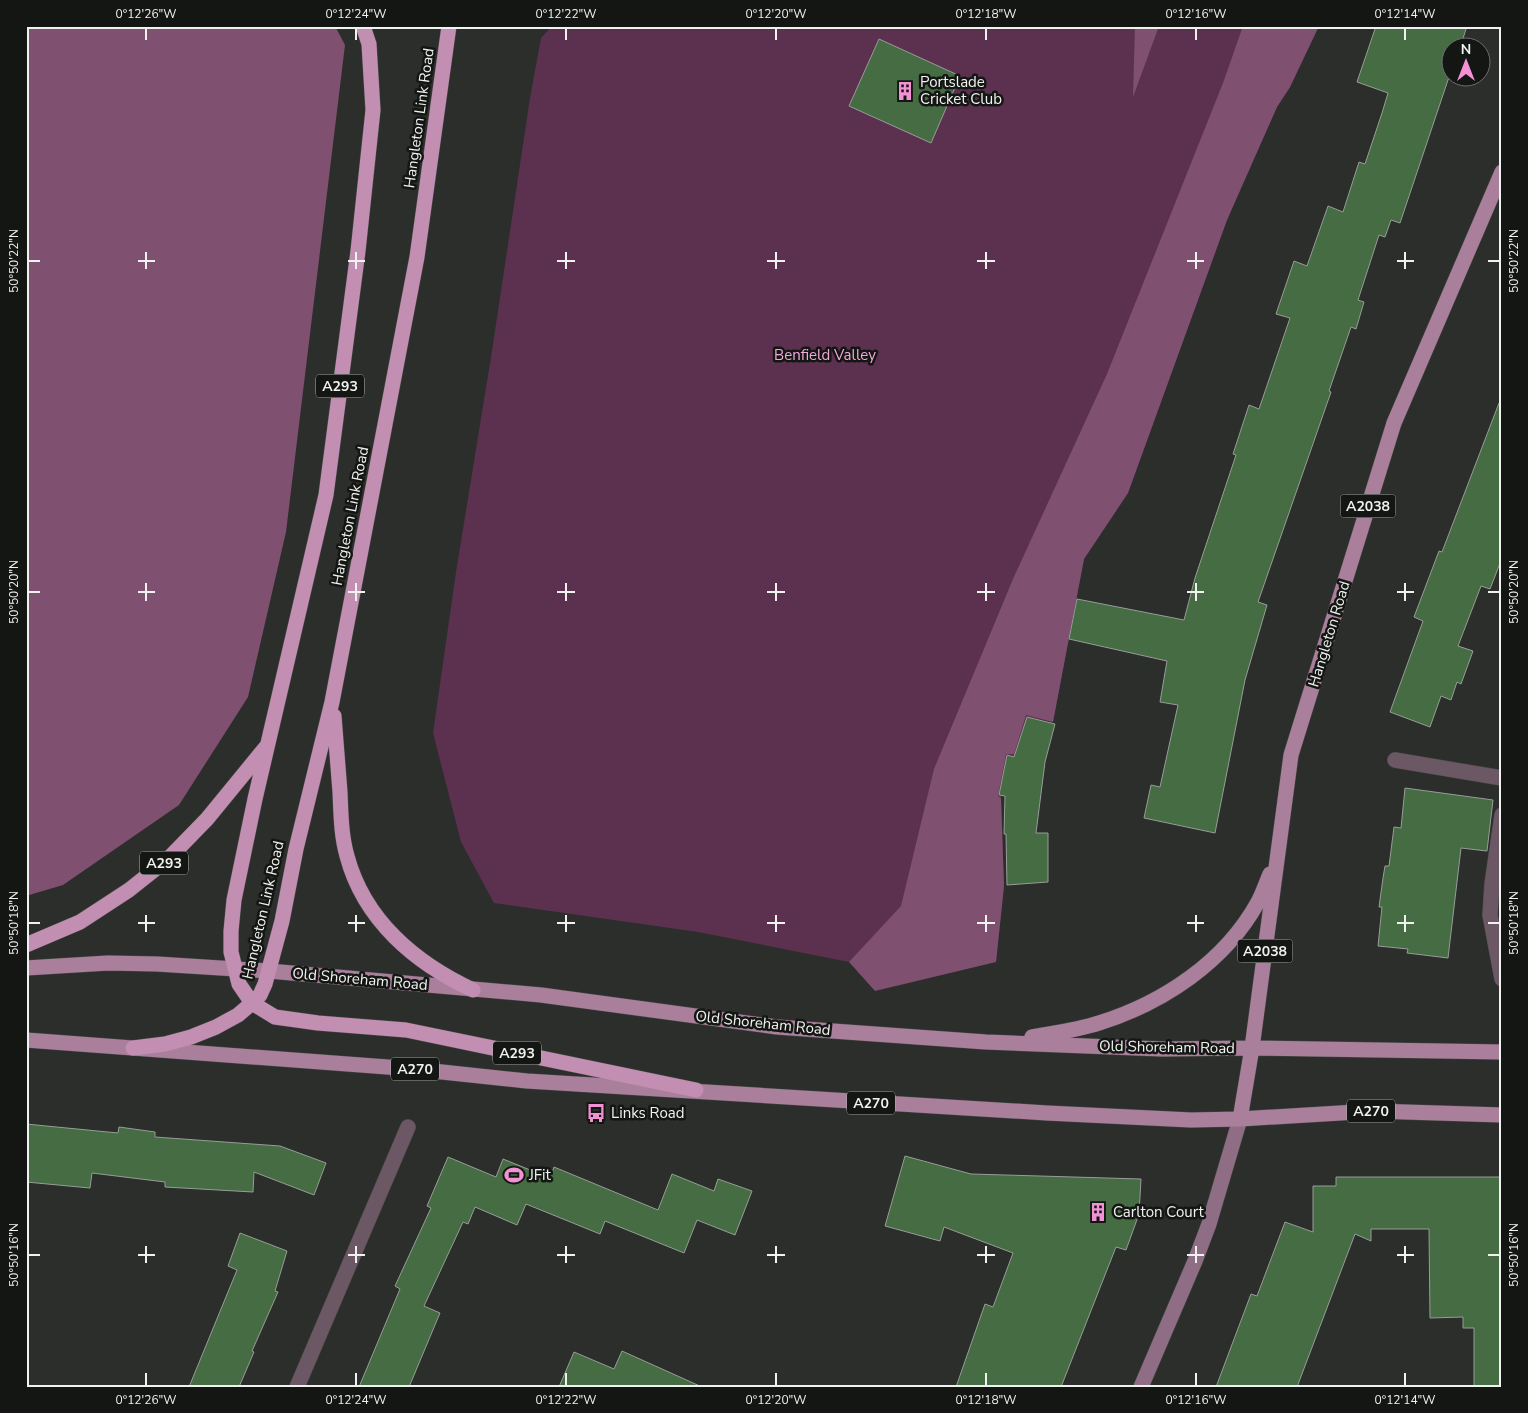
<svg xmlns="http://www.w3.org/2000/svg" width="1528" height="1413" viewBox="0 0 1528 1413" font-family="'Nunito Sans',sans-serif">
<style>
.green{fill:#5c314f}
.forest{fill:#7f5070}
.building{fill:#456c43;stroke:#989d98}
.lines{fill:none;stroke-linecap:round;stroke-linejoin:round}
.street-casing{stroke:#464946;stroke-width:16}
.secondary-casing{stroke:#464946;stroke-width:16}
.primary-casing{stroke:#464946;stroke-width:16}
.highway-casing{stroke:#464946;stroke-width:16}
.street{stroke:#6c5765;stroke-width:15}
.secondary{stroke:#8f6d84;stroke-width:15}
.primary{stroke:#aa7f9b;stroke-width:15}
.highway{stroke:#c28eb1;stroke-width:15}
.ticks{fill:none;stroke:#eff2ef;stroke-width:2}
.labels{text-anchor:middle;stroke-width:5;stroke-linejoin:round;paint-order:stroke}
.shield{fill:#141614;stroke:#adb0ad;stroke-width:1}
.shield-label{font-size:14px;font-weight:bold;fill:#eff2ef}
.poi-label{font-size:15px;fill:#eff2ef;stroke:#141614;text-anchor:start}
.street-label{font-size:15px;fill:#eff2ef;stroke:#141614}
.park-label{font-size:15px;fill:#f2a8da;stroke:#141614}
.neatline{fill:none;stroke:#eff2ef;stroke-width:2}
.ticks-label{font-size:12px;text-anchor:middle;fill:#eff2ef}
</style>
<rect width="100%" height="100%" fill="#2b2e2a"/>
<path class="green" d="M552,26H1319L1290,87L1277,107L1227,220L1128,493L1084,559L1053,722L1032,718L1020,758L1012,757L1001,798L1004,886L996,962H849L698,932L494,903L461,842L433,733L456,572L492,351L530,98L541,38Z"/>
<path class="forest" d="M26,26H335L345,45L286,532L248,697L179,805L63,885L26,896Z
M1135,26H1159L1133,97Z
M1243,26H1319L1290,87L1277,107L1227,220L1128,493L1084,559L1053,722L1026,715L1014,754H1006L998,796L1001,798L1004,886L996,962L875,991L849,962L901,906L934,769L1013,579L1107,374L1223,83Z"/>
<path class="building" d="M1376,26H1467L1460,48H1450V74L1400,223L1391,220L1385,237L1379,235L1358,300L1364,302L1356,329L1351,327L1329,391L1331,392L1258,602L1267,605L1245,680L1215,833L1144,818L1151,785L1160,787L1178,705L1160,702L1167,661L1069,639L1077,599L1184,620L1195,578L1236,455L1233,454L1249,405L1259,409L1290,318L1276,314L1294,261L1307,266L1328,206L1343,212L1359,162L1365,164L1382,113L1388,93L1357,82Z
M879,39L960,76L931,143L849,106Z
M1499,403L1502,404V558L1490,589L1481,586L1458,646L1473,651L1461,684L1457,682L1451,700L1441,696L1430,727L1390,712L1423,621L1414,617L1439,551L1442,552Z
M1027,717L1055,724L1045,762L1036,833H1048V882L1007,885L1006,834H1004L1005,796L999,795L1007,755L1014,757Z
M1405,788L1493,800L1487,851L1461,848L1448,958L1407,953L1408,949L1378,946L1382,907H1379L1383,878L1385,866H1389L1394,827L1401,828Z
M26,1124L118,1133L119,1127L155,1132V1137L280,1146L326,1163L314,1195L254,1172L253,1192L165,1187V1182L92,1173L90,1188L26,1182Z
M905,1156L971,1174L1141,1179L1139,1214L1126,1250L1116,1247L1061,1387H956L985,1304L993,1307L1013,1253L944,1227L940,1241L885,1226Z
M448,1157L496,1177L503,1159L550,1178L554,1167L658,1210L672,1174L714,1191L718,1179L752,1191L735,1235L697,1220L684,1253L605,1221L600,1234L526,1204L517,1225L475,1207L468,1224L463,1222L424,1306L440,1313L409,1387H359L400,1289L395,1286L431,1208L427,1206Z
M1336,1177H1502V1387H1474V1328H1463V1317L1430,1318L1429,1229H1371V1241L1355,1234L1297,1387H1216L1251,1294L1257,1296L1285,1222L1313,1232V1186H1336Z
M240,1233L287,1251L275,1291L278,1292L252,1351L254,1352L239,1387H189L237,1270L228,1266Z
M622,1351L702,1387H559L574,1352L614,1369Z"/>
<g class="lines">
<g class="street-casing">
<path id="street" d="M1395,760L1502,778
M1502,815L1492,884L1490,915L1502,979
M297,1387L408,1127"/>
</g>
<g class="secondary-casing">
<path id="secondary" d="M1141,1387L1195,1261L1209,1224L1240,1119"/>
</g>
<g class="primary-casing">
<path id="primary" d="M26,968L108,963L157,964L269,971L541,995L777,1027L986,1042L1162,1049L1252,1048L1502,1052
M1032,1037C1054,1033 1077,1030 1099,1023C1163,1003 1225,962 1258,902C1263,893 1266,883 1270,874
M26,1040L414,1069L527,1081L1047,1113L1191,1120L1240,1119L1373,1111L1502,1115
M1240,1119L1252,1048L1291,755L1394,423L1502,172"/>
</g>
<g class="highway-casing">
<path id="highway" d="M363,26L369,44L373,110L358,251L326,495L255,799L234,900L231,931V952L239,984L252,1003L275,1017L318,1023L406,1030L696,1090
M334,716C336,741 338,767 340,792C341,814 341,835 347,856C364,920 415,963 473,990
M26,945L80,922L129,890L168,859L207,819L266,747
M133,1048L165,1044L191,1037L216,1027L238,1015L252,1003L260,995L265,984L282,921L296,849L332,702L417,257L449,26"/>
</g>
<use href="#street" class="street"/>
<use href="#secondary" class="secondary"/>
<use href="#primary" class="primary"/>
<use href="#highway" class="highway"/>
</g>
<path class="ticks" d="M146,28V40M356,28V40M566,28V40M776,28V40M986,28V40M1196,28V40M1405,28V40M146,252V269M356,252V269M566,252V269M776,252V269M986,252V269M1196,252V269M1405,252V269M28,261H40M138,261H155M348,261H365M557,261H575M767,261H785M977,261H995M1187,261H1204M1397,261H1414M1488,261H1500M146,583V601M356,583V601M566,583V601M776,583V601M986,583V601M1196,583V601M1405,583V601M28,592H40M138,592H155M348,592H365M557,592H575M767,592H785M977,592H995M1187,592H1204M1397,592H1414M1488,592H1500M146,915V932M356,915V932M566,915V932M776,915V932M986,915V932M1196,915V932M1405,915V932M28,923H40M138,923H155M348,923H365M557,923H575M767,923H785M977,923H995M1187,923H1204M1397,923H1414M1488,923H1500M146,1246V1263M356,1246V1263M566,1246V1263M776,1246V1263M986,1246V1263M1196,1246V1263M1405,1246V1263M28,1255H40M138,1255H155M348,1255H365M557,1255H575M767,1255H785M977,1255H995M1187,1255H1204M1397,1255H1414M1488,1255H1500M146,1373V1386M356,1373V1386M566,1373V1386M776,1373V1386M986,1373V1386M1196,1373V1386M1405,1373V1386"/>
<defs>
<g id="building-bare" transform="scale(1.5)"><path d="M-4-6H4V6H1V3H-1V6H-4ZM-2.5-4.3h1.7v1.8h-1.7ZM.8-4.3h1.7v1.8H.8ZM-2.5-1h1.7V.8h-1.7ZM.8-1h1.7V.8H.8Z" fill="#f391d5" stroke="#141614" stroke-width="2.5" paint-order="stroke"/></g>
<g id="bus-bare" transform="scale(1.5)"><path d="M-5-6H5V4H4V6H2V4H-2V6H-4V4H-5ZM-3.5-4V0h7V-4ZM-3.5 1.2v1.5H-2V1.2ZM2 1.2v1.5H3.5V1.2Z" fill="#f391d5" stroke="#141614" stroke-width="2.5" paint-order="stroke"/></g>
<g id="stadium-bare" transform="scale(1.5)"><path d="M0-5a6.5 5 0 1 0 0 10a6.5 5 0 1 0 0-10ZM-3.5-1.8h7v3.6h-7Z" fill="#f391d5" stroke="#141614" stroke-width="2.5" paint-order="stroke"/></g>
</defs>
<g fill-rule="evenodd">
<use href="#building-bare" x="905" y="91"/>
<use href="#bus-bare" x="596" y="1113"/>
<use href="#stadium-bare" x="514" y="1175"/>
<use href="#building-bare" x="1098" y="1212"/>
</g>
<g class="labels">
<g class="shield">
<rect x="316" y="374.5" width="48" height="23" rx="4"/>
<rect x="1340.5" y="494.5" width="55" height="23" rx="4"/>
<rect x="140" y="851.5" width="48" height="23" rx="4"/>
<rect x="1237.5" y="939.5" width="55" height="23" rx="4"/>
<rect x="493" y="1041.5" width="48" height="23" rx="4"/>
<rect x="391" y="1057.5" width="48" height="23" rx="4"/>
<rect x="847" y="1091.5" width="48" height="23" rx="4"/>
<rect x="1347" y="1099.5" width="48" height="23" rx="4"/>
</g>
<g class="shield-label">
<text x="340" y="391">A293</text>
<text x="1368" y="511">A2038</text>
<text x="164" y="868">A293</text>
<text x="1265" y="956">A2038</text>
<text x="517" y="1058">A293</text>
<text x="415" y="1074">A270</text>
<text x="871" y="1108">A270</text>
<text x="1371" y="1116">A270</text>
</g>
<g class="poi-label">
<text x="920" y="87">Portslade<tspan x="920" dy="17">Cricket Club</tspan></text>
<text x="611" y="1118">Links Road</text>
<text x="529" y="1180">JFit</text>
<text x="1113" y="1217">Carlton Court</text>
</g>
<g class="street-label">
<text transform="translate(419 118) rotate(-82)" y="5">Hangleton Link Road</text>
<text transform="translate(350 516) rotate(-79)" y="5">Hangleton Link Road</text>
<text transform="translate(1329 634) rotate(-73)" y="5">Hangleton Road</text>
<text transform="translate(263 910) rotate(-77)" y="5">Hangleton Link Road</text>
<text transform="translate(360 979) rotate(5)" y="5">Old Shoreham Road</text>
<text transform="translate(763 1023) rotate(6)" y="5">Old Shoreham Road</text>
<text transform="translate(1167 1047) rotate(1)" y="5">Old Shoreham Road</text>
</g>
<g class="park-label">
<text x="825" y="360">Benfield Valley</text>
</g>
</g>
<rect width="1528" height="1413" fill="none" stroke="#141614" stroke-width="55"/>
<g transform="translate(1466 62)"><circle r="24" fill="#141614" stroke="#6c6e6c"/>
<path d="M0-4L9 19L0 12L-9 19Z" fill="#f391d5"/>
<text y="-8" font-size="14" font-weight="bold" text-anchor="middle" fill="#eff2ef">N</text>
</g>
<rect x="28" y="28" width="1472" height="1358" class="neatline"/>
<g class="ticks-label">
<text x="146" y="18">0°12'26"W</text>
<text x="356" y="18">0°12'24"W</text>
<text x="566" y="18">0°12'22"W</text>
<text x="776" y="18">0°12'20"W</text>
<text x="986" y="18">0°12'18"W</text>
<text x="1196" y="18">0°12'16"W</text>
<text x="1405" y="18">0°12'14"W</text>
<text transform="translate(14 261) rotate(-90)" y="4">50°50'22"N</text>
<text transform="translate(1514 261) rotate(-90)" y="4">50°50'22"N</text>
<text transform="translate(14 592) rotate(-90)" y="4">50°50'20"N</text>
<text transform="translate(1514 592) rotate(-90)" y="4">50°50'20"N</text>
<text transform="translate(14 923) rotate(-90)" y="4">50°50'18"N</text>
<text transform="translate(1514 923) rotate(-90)" y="4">50°50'18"N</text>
<text transform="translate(14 1255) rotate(-90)" y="4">50°50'16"N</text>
<text transform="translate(1514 1255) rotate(-90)" y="4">50°50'16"N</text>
<text x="146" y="1404">0°12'26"W</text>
<text x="356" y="1404">0°12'24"W</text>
<text x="566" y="1404">0°12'22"W</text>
<text x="776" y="1404">0°12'20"W</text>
<text x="986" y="1404">0°12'18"W</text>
<text x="1196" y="1404">0°12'16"W</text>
<text x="1405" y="1404">0°12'14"W</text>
</g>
</svg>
